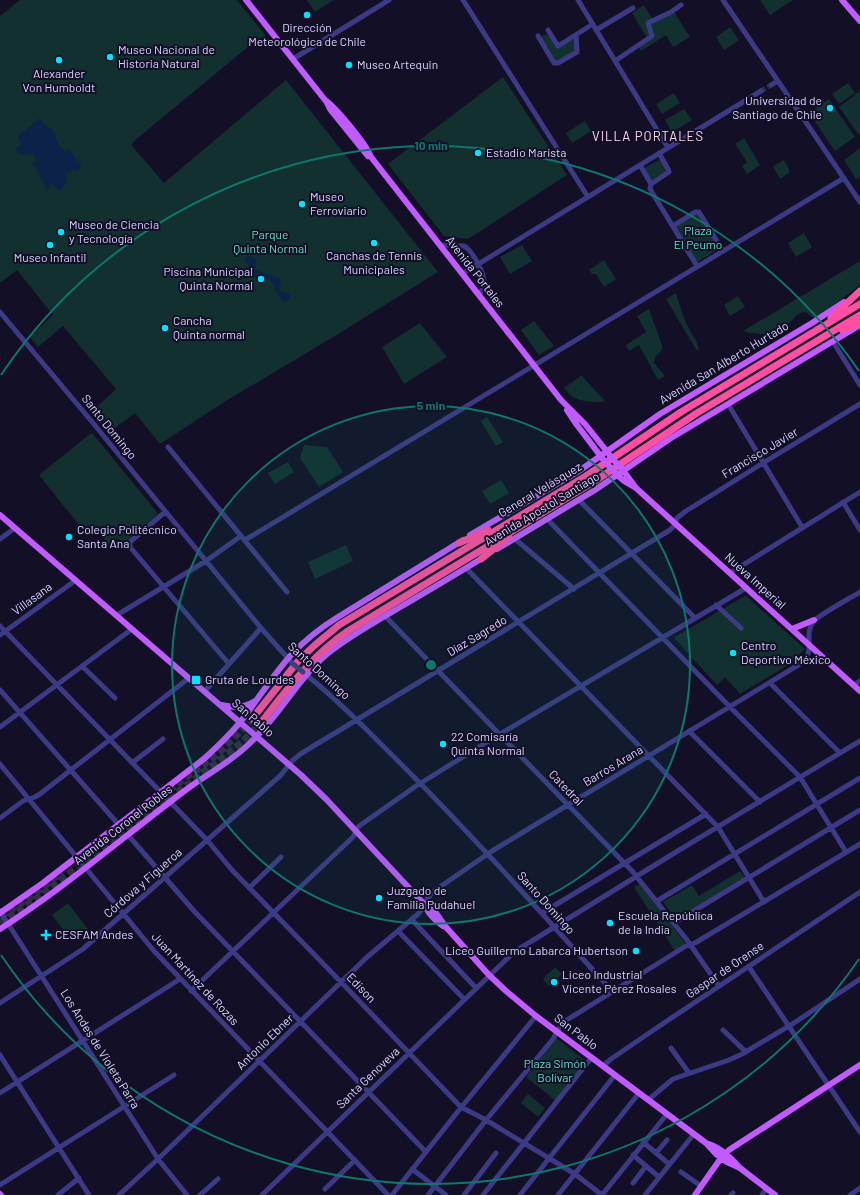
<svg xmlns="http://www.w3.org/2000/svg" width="860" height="1195" viewBox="0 0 860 1195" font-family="Barlow,sans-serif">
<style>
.green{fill:#12302f}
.water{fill:#0c2248}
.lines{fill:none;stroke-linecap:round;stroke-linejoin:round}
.minor-tunnel{stroke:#312d47;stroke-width:5;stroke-dasharray:5 2.5;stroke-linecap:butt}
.highway-tunnel{stroke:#312d47;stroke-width:7;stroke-dasharray:7 3.5;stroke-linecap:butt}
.minor{stroke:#3d3a85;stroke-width:5}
.major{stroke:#c25bff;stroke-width:6}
.highway{stroke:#ff4fa3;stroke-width:7}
.minor-bridge{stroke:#3d3a85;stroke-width:5}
.major-bridge{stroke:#c25bff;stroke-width:6}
.ring{fill:none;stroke:#0f766e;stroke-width:2}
.poi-dot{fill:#00e5ff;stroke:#130f26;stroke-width:1.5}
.labels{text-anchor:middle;stroke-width:4;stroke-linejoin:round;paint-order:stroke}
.poi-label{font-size:12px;fill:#d9d4ff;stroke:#130f26;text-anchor:start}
.park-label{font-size:12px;fill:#5fe0c0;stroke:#130f26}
.street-label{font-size:12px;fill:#d9d4ff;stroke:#130f26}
.neighbourhood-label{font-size:13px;letter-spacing:1px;fill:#ffd6f0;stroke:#130f26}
.centre{fill:#0f766e;stroke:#130f26;stroke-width:2}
.ring-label{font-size:12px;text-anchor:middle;font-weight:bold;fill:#0f766e;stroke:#130f26;stroke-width:4;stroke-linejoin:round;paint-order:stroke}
</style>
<rect width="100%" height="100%" fill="#130f26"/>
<path class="green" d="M20,0H237L266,36L255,41L133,142L132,146L164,183L286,80L438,272L330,339L224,402L160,444L135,413L108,433L92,413L99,407L98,406L116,389L63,326L38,347L30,337L53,315L17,270L0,283V16Z
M307,0H334L315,12Z
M760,0H793L770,15Z
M644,5L654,22L674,12L690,37L673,47L666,35L641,51L637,45L647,38L632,13Z
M730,27L739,40L724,50L716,37Z
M549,33L558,47L574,39L575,51L559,62L555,61L540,37Z
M503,77L567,175L468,239L444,236L388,164Z
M848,83L855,93L839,104L832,94Z
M860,91V133L858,134L839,107Z
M674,93L680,103L662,114L656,104Z
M829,99L855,137L835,151L809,113Z
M684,109L692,120L672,132L665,120Z
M585,121L591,131L572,143L566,133Z
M744,138L760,165L747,174L742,166L747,162L735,144Z
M860,148V177L856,179L844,160Z
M661,159L667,173L651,182L643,169Z
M784,160L789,169V173L780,179L773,166Z
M696,213H699L720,248L696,263L676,229V225Z
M804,233L812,247L796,257L788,243Z
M522,245L532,261L510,274L500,257Z
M604,260L616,279L604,287L596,274H592L589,270Z
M860,261V285L816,318L812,317L806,312C797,312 795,318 788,324C774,337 760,335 743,331Z
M676,293C680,305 683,318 689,329C693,336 697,341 699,349L697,351L666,299Z
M738,296L745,307L730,316L724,305Z
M649,309L662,345V350L655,357L654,363L665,376L658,380L639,345L629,351L626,345L646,332L637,316Z
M534,321L554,346L539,355L521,330Z
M420,323L447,357L404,384L382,347Z
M582,375V376L605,401C598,404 576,401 570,395C568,393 566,390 564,388Z
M487,417L503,442L496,446L481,421Z
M90,434H93L156,511L157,515L123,544L118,538L109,545L93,524L83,530L39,475Z
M304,445L327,447L343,472L319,487L300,458Z
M288,462L294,472L275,484L268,473Z
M501,480L509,493L490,504L482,491Z
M346,545L353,561L315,579L308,562Z
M746,596L805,649L790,664L740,694L725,677L717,685L675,639V637L743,597Z
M740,871L745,878L676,919L663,902L692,885L699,896Z
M640,884L686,944L675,951L634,887Z
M68,903L90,932L82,938L70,933L67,935L52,915Z
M555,967L562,974L549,986L543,979Z
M556,1038L586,1061L556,1101L526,1077Z
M528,1094L545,1108L538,1117L521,1103Z"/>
<path class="water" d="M40,118L42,123L52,129L60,147L66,152L68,149C74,154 75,158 81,164V166L77,172L74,170L65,174L68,182L59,191L51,183L50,184L49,189L47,191L36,168H35L32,163L36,160L35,155L18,154L16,148L17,147L21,145L23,148L18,136Z
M249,256L253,257L256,260L255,270L279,278L281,283L279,291L291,294L289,300L285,302L281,300L269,278L261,281L256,279L244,258Z"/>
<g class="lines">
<path class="minor-tunnel" d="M761,91L771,85"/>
<path class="highway-tunnel" d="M85,854L215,756L231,741L252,719
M0,917L32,896L62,872
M0,923L34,900L221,759L242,742L259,725"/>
<path class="minor" d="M463,0L588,197
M578,0L668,148
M723,0L860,202
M548,30L558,46L593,24
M596,30L633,8
M538,36L554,63H558L577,52L576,35
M293,59L389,0
M615,61L652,36L648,23L671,12L681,5
M771,85L778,81
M640,165L651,184L650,189L697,266
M651,184L669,172L668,169L659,153
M673,226L695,212H699L723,251
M440,245L464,246C472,250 485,274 484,283C484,287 481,291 479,295
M462,274L761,91
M0,312L93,423L261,628L293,664
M833,342L860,385
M728,404L802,527
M168,447L287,592
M579,500L695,618
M843,502L860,530
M165,512L130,542V547L229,664
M547,519L730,707L800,777L846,852
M0,539L15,528
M515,539L574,589
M245,540L844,178
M466,568L718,827L764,902
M730,573L860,492
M716,605L741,628
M117,615L206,561L241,536
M385,616L633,872L687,940L719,986
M0,626L207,840L232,870L341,982L458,1104L461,1107L486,1120L575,1174L602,1195
M0,635L76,580
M82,666L115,698
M304,673C340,702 372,735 404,767C476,839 544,916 612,991
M770,683L840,753
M854,685L860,681
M0,690L119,825
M205,691L261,628
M0,727L132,629
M689,731L760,802
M132,763L163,739
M0,764L154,951L388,1195
M0,818L23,801L35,797L40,794L189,678
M128,835L194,911L426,1152
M249,888L281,857
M657,901L860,778
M0,911L158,1159L187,1195
M542,913L706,814
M412,920L476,988
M674,923L860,810
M398,931L464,999
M749,967L860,1132
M191,991L353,837L358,827L362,824L416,786L495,737L746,588
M0,1003L83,949L164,878L280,776L293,760L302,753L670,530L674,526L677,518L686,511L763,463L860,404
M723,1030L746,1052
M671,1048L689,1073
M0,1055L89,1195
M603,1066L611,1059L655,1029L860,892
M0,1093L180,979
M648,1100L673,1079L729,1060L742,1054L794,1023L860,979
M643,1142L669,1164
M656,1153L667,1140
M633,1155L659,1177
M412,1169L446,1195
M681,1172L701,1186
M633,1183L646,1166
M0,1185L174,1075
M325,1189L355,1160
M58,1195L79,1178
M119,1195L158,1159L366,958L418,914C425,907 426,897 434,891L492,851L800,664C817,651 803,637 813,622C817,616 852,597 860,592
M200,1195L218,1179
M262,1195L514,952L676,852L860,741
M392,1195L459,1110L536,1016
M428,1195L486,1120L553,1039L562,1023L686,946L695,943L860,844
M464,1195L496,1153
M483,1195L592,1057
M520,1195L615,1075
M558,1195L639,1093
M602,1195L667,1114
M645,1195L694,1134
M731,1195L733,1193
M762,1195L766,1189
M850,1195L860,1188"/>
<path class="major" d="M246,0L325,100C337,109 366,144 371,157L561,400L585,424L609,454
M842,0L860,21
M326,101L330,109L368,156
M567,410L577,425L602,458
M622,469L636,488
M615,473L624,481L636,488L860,691
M0,515L301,775L326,799L425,905L436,913L445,926L489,975L506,991L536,1016L706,1143L716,1154L727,1162L740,1168L775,1195
M470,535L579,471L660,414L812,323L844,302
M497,549L595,490L671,438L860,325
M792,629L814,620
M221,705C234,708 244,708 255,701
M425,906C429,914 435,921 443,926
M0,913L43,883L205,758C219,745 234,731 245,716C260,696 274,674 291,655C305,640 320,628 338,617L463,540
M0,929C64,888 122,838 183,792C205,775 230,763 250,743C279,716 297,680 327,654C348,637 373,623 397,609C426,592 455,575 484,557
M708,1144C719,1147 731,1158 739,1167
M0,1194L1,1195
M695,1195L721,1158L729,1150L860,1065"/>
<path class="highway" d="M831,318L860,291
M842,330L860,323
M459,543L488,530
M481,559L509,537
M252,719L299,660L315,645L339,625L586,476L681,412L860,304
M259,725C288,689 310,657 348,631L595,481L697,413L860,315"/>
<path class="minor-bridge" d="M293,664L303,672"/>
<path class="major-bridge" d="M610,456L622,469
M602,458L615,473"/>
</g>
<circle cx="431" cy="665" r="259" fill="#0f766e" fill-opacity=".12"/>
<g class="ring">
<circle cx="431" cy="665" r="259"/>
<path d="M859 959A519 519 0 0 1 1 955M1 375A519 519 0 0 1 859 371"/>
</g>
<g class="poi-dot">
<circle cx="307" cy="15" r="4"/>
<circle cx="110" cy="57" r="4"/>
<circle cx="59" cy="60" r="4"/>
<circle cx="349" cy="65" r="4"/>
<circle cx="830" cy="108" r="4"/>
<circle cx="478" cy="153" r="4"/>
<circle cx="302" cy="204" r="4"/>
<circle cx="61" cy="232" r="4"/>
<circle cx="374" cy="243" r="4"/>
<circle cx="50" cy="245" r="4"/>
<circle cx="261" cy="279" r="4"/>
<circle cx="165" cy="328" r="4"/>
<circle cx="69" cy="537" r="4"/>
<circle cx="733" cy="653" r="4"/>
<rect x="191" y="675" width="10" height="10" rx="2"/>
<circle cx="443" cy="744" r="4"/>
<circle cx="379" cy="898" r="4"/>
<circle cx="610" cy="923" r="4"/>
<path d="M44 929h4v4h4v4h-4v4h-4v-4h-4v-4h4z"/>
<circle cx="636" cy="951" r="4"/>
<circle cx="554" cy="982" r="4"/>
</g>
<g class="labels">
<g class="poi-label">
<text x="307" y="32" text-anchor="middle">Dirección<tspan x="307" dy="14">Meteorológica de Chile</tspan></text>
<text x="118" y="54">Museo Nacional de<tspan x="118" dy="14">Historia Natural</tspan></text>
<text x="357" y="69">Museo Artequin</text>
<text x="59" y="78" text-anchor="middle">Alexander<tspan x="59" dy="14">Von Humboldt</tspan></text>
<text x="822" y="105" text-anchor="end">Universidad de<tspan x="822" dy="14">Santiago de Chile</tspan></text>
<text x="486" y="157">Estadio Marista</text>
<text x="310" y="201">Museo<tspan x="310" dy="14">Ferroviario</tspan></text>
<text x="69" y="229">Museo de Ciencia<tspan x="69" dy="14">y Tecnología</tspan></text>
<text x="374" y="260" text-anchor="middle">Canchas de Tennis<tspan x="374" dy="14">Municipales</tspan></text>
<text x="50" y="262" text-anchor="middle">Museo Infantil</text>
<text x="253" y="276" text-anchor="end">Piscina Municipal<tspan x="253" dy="14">Quinta Normal</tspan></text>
<text x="173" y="325">Cancha<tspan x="173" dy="14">Quinta normal</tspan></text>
<text x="77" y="534">Colegio Politécnico<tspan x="77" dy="14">Santa Ana</tspan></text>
<text x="741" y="650">Centro<tspan x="741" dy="14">Deportivo México</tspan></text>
<text x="205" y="684">Gruta de Lourdes</text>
<text x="451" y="741">22 Comisaría<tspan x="451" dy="14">Quinta Normal</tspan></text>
<text x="387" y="895">Juzgado de<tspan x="387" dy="14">Familia Pudahuel</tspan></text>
<text x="618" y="920">Escuela República<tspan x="618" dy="14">de la India</tspan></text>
<text x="55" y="939">CESFAM Andes</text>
<text x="628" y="955" text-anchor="end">Liceo Guillermo Labarca Hubertson</text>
<text x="562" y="979">Liceo Industrial<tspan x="562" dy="14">Vicente Pérez Rosales</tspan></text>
</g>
<g class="park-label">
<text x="698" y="235">Plaza<tspan x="698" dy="14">El Peumo</tspan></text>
<text x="270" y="239">Parque<tspan x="270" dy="14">Quinta Normal</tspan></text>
<text x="555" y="1068">Plaza Simón<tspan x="555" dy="14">Bolívar</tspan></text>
</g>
<g class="street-label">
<text transform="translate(475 272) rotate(52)" y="4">Avenida Portales</text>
<text transform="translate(724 363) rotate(-31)" y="4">Avenida San Alberto Hurtado</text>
<text transform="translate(109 427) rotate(51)" y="4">Santo Domingo</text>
<text transform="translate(760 453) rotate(-31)" y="4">Francisco Javier</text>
<text transform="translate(540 490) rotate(-31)" y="4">General Velásquez</text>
<text transform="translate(542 509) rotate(-31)" y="4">Avenida Apostol Santiago</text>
<text transform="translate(755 581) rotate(42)" y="4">Nueva Imperial</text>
<text transform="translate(32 599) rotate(-36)" y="4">Villasana</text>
<text transform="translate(477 636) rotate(-31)" y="4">Díaz Sagredo</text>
<text transform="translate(319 671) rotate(42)" y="4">Santo Domingo</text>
<text transform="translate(253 718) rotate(41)" y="4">San Pablo</text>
<text transform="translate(613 766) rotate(-31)" y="4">Barros Arana</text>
<text transform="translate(566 788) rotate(46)" y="4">Catedral</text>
<text transform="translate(123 825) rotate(-38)" y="4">Avenida Coronel Robles</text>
<text transform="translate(143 883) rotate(-41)" y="4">Córdova y Figueroa</text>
<text transform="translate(546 903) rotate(48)" y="4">Santo Domingo</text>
<text transform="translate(725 970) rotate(-34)" y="4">Gaspar de Orense</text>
<text transform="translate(195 979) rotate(47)" y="4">Juan Martínez de Rozas</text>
<text transform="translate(361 988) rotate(46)" y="4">Edison</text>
<text transform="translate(576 1032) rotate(37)" y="4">San Pablo</text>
<text transform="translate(265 1042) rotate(-44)" y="4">Antonio Ebner</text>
<text transform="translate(100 1049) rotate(58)" y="4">Los Andes de Violeta Parra</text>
<text transform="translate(368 1078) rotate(-44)" y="4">Santa Genoveva</text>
</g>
<g class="neighbourhood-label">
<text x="648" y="141">VILLA PORTALES</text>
</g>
</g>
<circle cx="431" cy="665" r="6" class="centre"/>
<g class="ring-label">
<text x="431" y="150">10 min</text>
<text x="431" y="410">5 min</text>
</g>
</svg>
